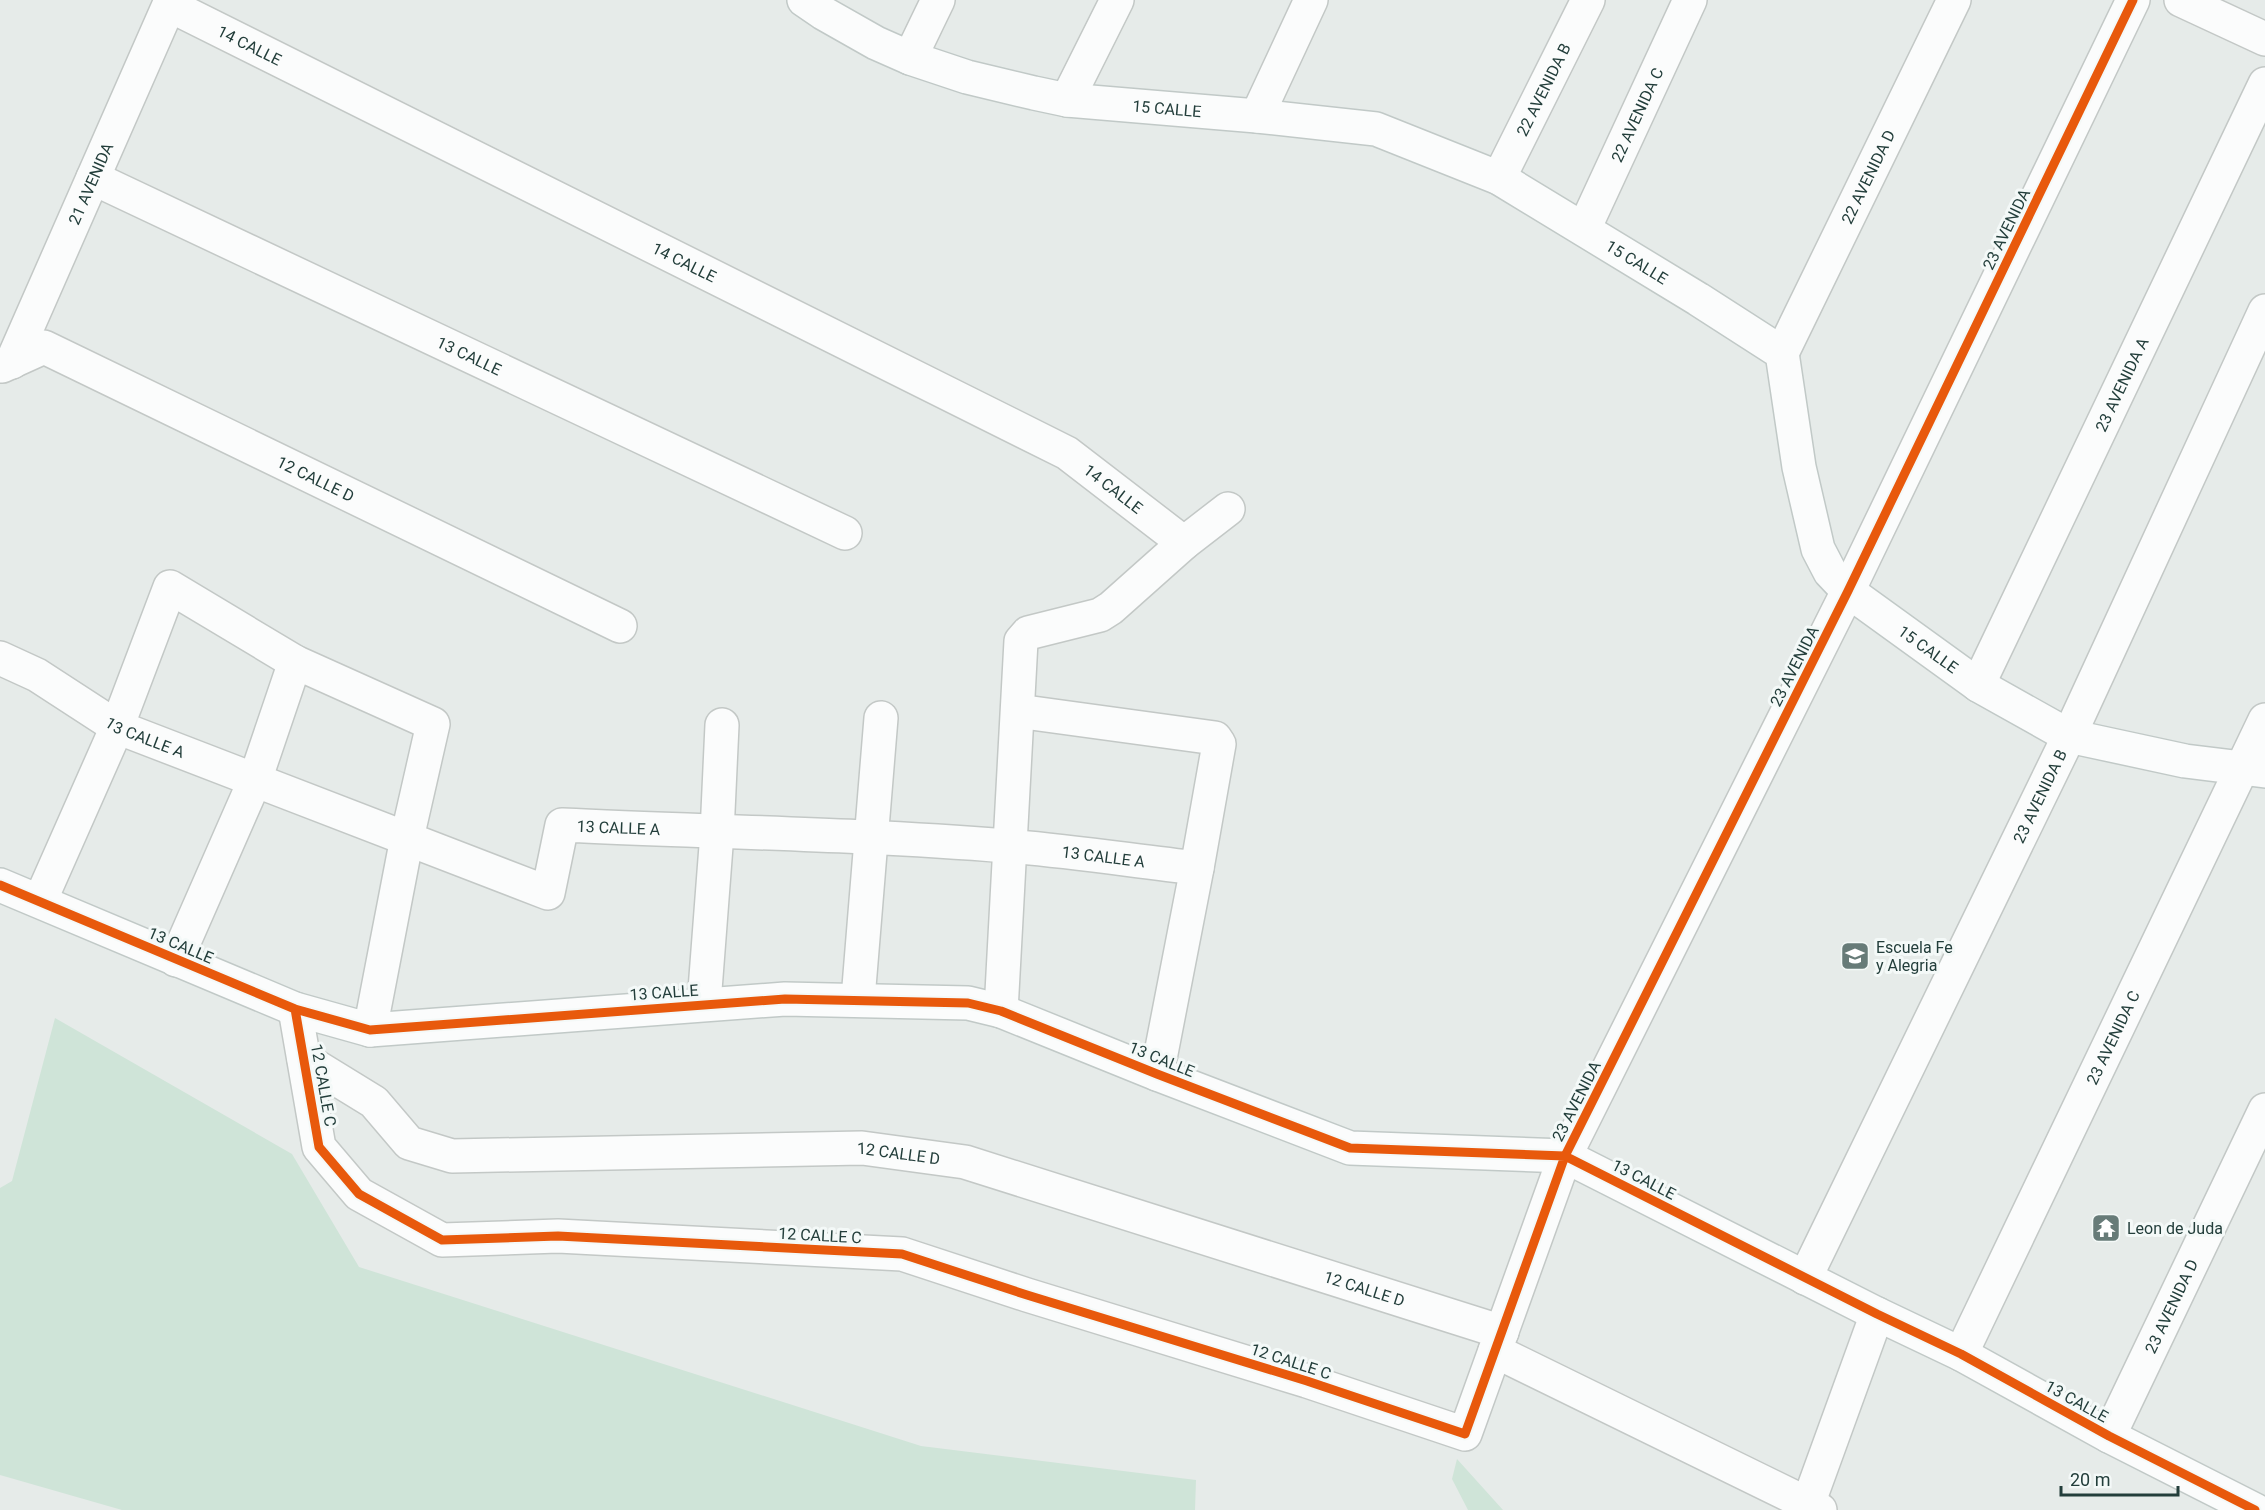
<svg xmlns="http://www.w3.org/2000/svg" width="2265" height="1510" viewBox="0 0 2265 1510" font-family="Roboto,sans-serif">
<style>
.green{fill:#cfe4d8}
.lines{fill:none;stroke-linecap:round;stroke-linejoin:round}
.street-casing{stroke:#c3c8c6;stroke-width:36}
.secondary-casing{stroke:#c1c9c7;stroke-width:36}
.street{stroke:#fbfcfc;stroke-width:33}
.secondary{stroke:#fbfcfc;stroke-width:33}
.cycleway-casing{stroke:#f4f9f8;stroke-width:13}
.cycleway{stroke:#e8590c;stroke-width:9}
.labels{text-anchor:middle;stroke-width:6;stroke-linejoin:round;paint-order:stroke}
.street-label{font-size:16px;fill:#233e3b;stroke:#f4f9f8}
.poi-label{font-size:16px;fill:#233e3b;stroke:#f4f9f8;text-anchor:start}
</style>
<rect width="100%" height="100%" fill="#e6ebe9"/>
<path class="green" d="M55,1018L292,1154L359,1267L921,1446L1196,1480L1195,1510H122L0,1475V1188L12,1181Z
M1457,1459L1503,1510H1468L1452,1479Z"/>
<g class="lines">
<g class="street-casing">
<g id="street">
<path d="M2181,0L2265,39"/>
<path d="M910,58L938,0"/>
<path d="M1067,100L1117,0"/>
<path d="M1257,116L1311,0"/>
<path id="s1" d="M93,178L845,533"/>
<path id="s2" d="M1499,178L1588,0"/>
<path id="s3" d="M1584,229L1690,0"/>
<path id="s4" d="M1782,353L1954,0"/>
<path id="s5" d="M12,362L169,5L1067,453L1184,543"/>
<path id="s6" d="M2,366L44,347L620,626"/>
<path id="s7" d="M0,658L37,675L117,727L548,893L562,825C710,832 859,834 1007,846C1071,851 1134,861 1197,868"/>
<path id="s8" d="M1978,685L2265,84"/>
<path d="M1018,711L1215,738L1219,744L1197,868L1157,1074"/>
<path d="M40,901L117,727L170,587L295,662L433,724L407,838L370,1030"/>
<path d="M176,960L255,780L295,662"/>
<path d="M858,999L881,718"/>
<path d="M704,1003L717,833L722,725"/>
<path d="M295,1009L319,1147L359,1194L442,1240L558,1236L902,1254L1027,1295L1307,1381L1465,1434L1565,1156L1848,591L2133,0"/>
<path d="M1001,1011L1021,641L1028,633L1100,615L1111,608L1184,543L1228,509"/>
<path id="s9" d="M304,1059L374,1102L409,1143L452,1156L862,1148L965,1162L1502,1332"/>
<path id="s10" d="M1805,1278L2069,736L2265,311"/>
<path d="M1495,1351L1820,1510"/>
<path id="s11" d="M1961,1354L2265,720"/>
<path id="s12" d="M2109,1436L2265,1110"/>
<path d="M1808,1504L1877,1314"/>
</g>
</g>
<g class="secondary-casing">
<g id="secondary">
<path id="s13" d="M804,0L823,13L876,43L910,58L967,77L1034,93L1067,100L1257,116L1376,129L1499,178L1698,299L1782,353L1799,467L1818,549L1830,572L1848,591L1978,685L2069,736L2185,761L2265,771"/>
<path d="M0,885L295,1009L370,1030L785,999L968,1003L1001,1011L1157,1074L1350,1148L1565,1156L1877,1314L1961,1354L2109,1436L2255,1510"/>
</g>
</g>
<use href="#street" class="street"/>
<use href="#secondary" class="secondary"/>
<g class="cycleway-casing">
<path id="cycleway" d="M0,885L295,1009L370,1030L785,999L968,1003L1001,1011L1157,1074L1350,1148L1565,1156L1877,1314L1961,1354L2109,1436L2255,1510
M295,1009L319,1147L359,1194L442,1240L558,1236L902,1254L1027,1295L1307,1381L1465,1434L1565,1156L1848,591L2133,0"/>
</g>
<use href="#cycleway" class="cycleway"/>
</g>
<defs>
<g id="school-square" transform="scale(1.5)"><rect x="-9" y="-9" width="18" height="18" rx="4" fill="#677b78" stroke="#f4f9f8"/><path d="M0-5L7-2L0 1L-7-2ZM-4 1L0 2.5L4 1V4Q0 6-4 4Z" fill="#fff"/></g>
<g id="temple-square" transform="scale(1.5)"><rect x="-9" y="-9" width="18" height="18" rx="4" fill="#677b78" stroke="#f4f9f8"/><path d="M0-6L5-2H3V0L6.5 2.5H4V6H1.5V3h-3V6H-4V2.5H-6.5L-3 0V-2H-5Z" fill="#fff"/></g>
</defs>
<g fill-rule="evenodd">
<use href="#school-square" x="1855" y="956"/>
<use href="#temple-square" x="2106" y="1228"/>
</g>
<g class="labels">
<g class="street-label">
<text dy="6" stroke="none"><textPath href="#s5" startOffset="480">14 CALLE</textPath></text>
<text dy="6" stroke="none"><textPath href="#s2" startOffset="99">22 AVENIDA B</textPath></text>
<text dy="6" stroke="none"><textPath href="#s13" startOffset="384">15 CALLE</textPath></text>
<text dy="6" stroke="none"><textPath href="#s3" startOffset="126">22 AVENIDA C</textPath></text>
<text dy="6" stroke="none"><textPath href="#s4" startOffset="196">22 AVENIDA D</textPath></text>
<text dy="6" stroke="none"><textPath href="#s5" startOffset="195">21 AVENIDA</textPath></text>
<text transform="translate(2006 229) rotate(-64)" y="6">23 AVENIDA</text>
<text dy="6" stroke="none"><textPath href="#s13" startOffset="888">15 CALLE</textPath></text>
<text dy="6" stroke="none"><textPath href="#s5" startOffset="966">14 CALLE</textPath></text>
<text dy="6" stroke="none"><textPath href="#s1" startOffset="416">13 CALLE</textPath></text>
<text dy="6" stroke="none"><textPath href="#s8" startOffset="333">23 AVENIDA A</textPath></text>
<text dy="6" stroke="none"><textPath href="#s6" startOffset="348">12 CALLE D</textPath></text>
<text dy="6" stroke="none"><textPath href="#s5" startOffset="1452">14 CALLE</textPath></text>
<text dy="6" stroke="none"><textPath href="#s13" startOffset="1410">15 CALLE</textPath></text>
<text transform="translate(1794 666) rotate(-63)" y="6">23 AVENIDA</text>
<text dy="6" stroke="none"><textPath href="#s7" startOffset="166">13 CALLE A</textPath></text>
<text dy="6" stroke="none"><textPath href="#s10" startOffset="536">23 AVENIDA B</textPath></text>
<text dy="6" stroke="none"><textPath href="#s7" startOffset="724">13 CALLE A</textPath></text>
<text dy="6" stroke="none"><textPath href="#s7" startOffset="1210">13 CALLE A</textPath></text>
<text transform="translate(181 945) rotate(23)" y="6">13 CALLE</text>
<text transform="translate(664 992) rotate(-4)" y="6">13 CALLE</text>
<text dy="6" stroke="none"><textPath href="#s11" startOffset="351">23 AVENIDA C</textPath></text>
<text transform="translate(1162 1059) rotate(22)" y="6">13 CALLE</text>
<text transform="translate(324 1085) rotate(80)" y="6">12 CALLE C</text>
<text transform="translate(1576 1101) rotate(-63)" y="6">23 AVENIDA</text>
<text dy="6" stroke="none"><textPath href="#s9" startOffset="628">12 CALLE D</textPath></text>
<text transform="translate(1644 1179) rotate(27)" y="6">13 CALLE</text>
<text transform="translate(820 1235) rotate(3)" y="6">12 CALLE C</text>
<text dy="6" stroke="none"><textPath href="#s9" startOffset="1114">12 CALLE D</textPath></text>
<text dy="6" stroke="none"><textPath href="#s12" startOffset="144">23 AVENIDA D</textPath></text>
<text transform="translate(1291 1361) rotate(18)" y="6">12 CALLE C</text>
<text transform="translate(2077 1401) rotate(29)" y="6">13 CALLE</text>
</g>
<g class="poi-label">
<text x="1876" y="953">Escuela Fe<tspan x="1876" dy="18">y Alegria</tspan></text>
<text x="2127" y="1234">Leon de Juda</text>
</g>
</g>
<path d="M2061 1486v9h117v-9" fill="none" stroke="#233e3b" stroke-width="3"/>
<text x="2070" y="1486" font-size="18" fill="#233e3b" stroke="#f4f9f8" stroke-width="4.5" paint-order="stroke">20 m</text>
</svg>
